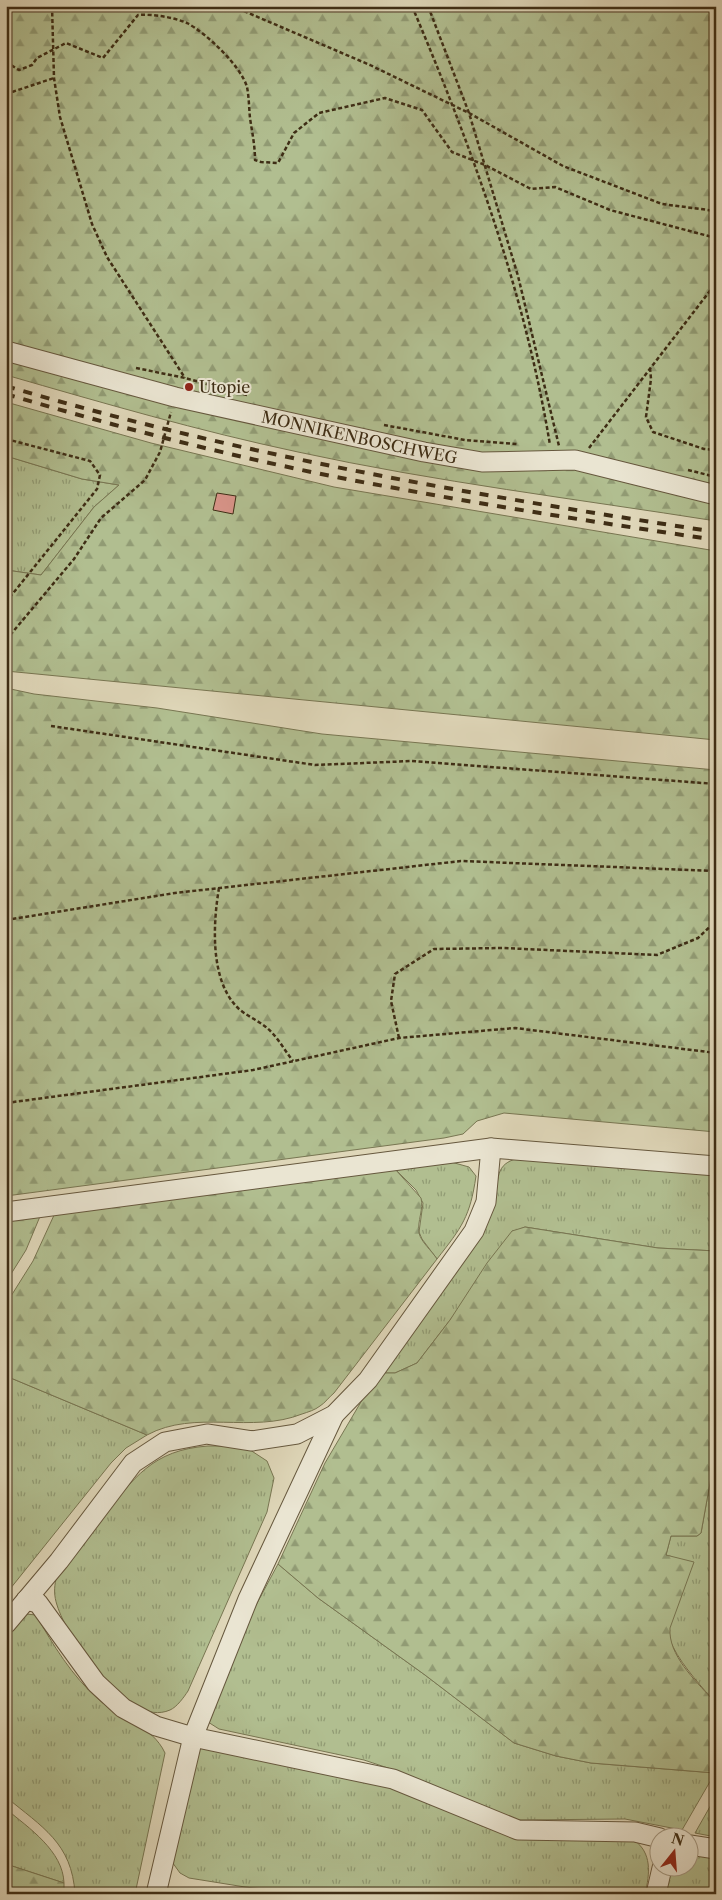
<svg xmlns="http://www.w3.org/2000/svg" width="722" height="1900" viewBox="0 0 722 1900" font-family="'Libre Caslon Text',serif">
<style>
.grass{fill:url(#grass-tufts);stroke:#787652}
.forest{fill:url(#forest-firs);stroke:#787652}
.building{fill:#d89489;stroke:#3e2d15}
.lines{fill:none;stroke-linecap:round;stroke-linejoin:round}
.minor-casing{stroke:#66583e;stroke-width:21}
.path{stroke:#3e2d15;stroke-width:2.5;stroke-dasharray:4 2.5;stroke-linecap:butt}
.minor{stroke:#eae5d2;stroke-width:19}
.rail{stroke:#3e2d15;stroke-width:4;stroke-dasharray:9 9;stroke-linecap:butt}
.poi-dot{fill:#8f2418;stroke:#eae5d2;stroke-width:2}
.labels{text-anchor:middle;stroke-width:4;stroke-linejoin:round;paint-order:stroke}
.poi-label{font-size:16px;fill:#3e2d15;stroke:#eae5d2;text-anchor:start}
.street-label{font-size:16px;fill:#3e2d15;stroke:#eae5d2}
</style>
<defs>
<pattern id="grass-tufts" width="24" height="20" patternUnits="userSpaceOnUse" patternTransform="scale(1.25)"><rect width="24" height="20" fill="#b1be90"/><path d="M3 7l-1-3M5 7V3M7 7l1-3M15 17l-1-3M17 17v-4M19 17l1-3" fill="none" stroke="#919b74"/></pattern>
<pattern id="forest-firs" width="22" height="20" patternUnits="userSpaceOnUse" patternTransform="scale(1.25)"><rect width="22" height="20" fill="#b1be90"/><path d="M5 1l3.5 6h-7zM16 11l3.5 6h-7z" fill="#919b74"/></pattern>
</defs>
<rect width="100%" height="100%" fill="#dfd7b9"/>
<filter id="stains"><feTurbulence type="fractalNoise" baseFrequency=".004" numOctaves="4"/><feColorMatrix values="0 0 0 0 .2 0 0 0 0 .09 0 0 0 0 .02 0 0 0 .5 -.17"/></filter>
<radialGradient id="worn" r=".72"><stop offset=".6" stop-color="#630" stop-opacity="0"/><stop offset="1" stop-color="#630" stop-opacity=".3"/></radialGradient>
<path class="grass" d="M6,456L82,479L119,485L94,507L41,575L6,570Z
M524,1157L716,1174V1251L658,1248L525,1227L520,1229L417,1363L395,1373H378L495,1200C499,1175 495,1162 524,1157Z
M451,1162L469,1167L476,1176C470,1217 462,1227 437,1259L422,1239L419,1232L423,1203L416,1190L394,1168Z
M6,1376L147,1435L126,1448L111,1463L6,1594Z
M208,1446H244L267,1461L274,1478L267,1512L188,1691C184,1697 177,1707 170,1710C127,1729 67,1638 57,1605C54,1596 54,1588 56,1579C71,1559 87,1538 102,1518C134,1478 152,1450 208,1446Z
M712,1472H716V1700L712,1699C696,1680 678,1661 669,1638L666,1555L671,1536H697L701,1533Z
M278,1564L318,1598L425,1675L514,1743L556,1756L591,1763L715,1773L682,1830L625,1819L515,1820L397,1771L364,1760L219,1729L208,1722L211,1689Z
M26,1614L36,1615C53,1645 72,1676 98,1699C120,1719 152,1725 165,1753L135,1894H75C72,1843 42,1827 6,1797V1638Z
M204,1744L393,1787L482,1826L513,1836L634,1840C652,1853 650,1873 645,1894H308L245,1887L189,1878L180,1873L167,1855L182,1766Z
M716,1796V1837L695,1833Z
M6,1809C29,1828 63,1851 64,1883L6,1864Z
M690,1850L716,1855V1894H663L667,1868H690Z"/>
<path class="forest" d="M6,6H716V521C577,499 436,482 298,452C199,431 103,403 6,375Z
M6,402L151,443L334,487L716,551V740L6,671V570L41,575L94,507L119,485L82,479L6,456Z
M6,688L34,694L157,708L322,734L716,770V1132L504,1113L477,1121L463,1134L444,1138L6,1196Z
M394,1168L421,1198C424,1209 417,1221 419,1233C421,1242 432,1251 437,1259L334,1393C329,1397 325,1403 320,1406C315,1410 308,1412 302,1414C252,1434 195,1409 147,1435L6,1376V1304L33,1261L55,1213Z
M41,1214L26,1250L6,1282V1219Z
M525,1227L658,1248L716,1251V1472H712L701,1533L697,1536H671L666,1555L694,1562L670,1628C668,1655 695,1680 712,1699L716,1700L715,1773L591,1763L556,1756L514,1743L425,1675L318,1598L278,1564L325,1463L378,1373H395L417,1363L450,1320L487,1263L512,1231Z
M6,1864L64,1883V1894H6Z"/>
<path class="building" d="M217,493L236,496L233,514L213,510Z"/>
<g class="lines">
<g class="minor-casing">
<g id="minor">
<path id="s1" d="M6,351L175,397L424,452L482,462L575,460L716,495"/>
<path d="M6,1212L491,1148L716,1166"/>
<path d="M26,1600L38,1603L96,1683L123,1708L156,1726L193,1737L393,1779L518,1830L635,1832L660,1838"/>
<path d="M6,1624L59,1561L133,1463L165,1442L207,1434L252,1441L297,1434L334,1415L368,1380L474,1231L486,1202L491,1148"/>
<path d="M690,1845L716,1849"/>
<path d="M156,1894L193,1737L248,1599L334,1415"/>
<path d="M656,1894L662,1868"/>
</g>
</g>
<path class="path" d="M52,6L54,78L60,117L92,224L107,257L185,378
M232,6L370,65L469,113L563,166L662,204L716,211
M412,6C472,148 525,293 550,445
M428,6L469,113L518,276L559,446
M6,62L19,70L32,65L37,58L66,43L103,58L138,15C153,14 173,17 187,23C206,33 241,66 247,87C249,97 249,108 250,118C252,132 255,145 255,160L261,162L278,163L294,133L319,113L385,98L422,110L452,152L485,165L531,189L555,187L610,210L716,238
M6,94L54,78
M136,368L185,378L247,395
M650,368L651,379L646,417L653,432L704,449L716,450
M384,425L465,440L517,444
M6,439L90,461L100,475L97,489L6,602
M589,448L716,283
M688,470L716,477
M6,640L74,559L101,518L145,480L160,452L171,412
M51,726L315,765L412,761L716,784
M219,888C213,923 210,978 236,1006C244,1015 258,1020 267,1028C277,1036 285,1051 293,1061
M6,920L175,893L461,861L716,871
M399,1038L391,1001L395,974L434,949L503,948L657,955L698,938L716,921
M6,1103L253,1070L399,1038L515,1028L716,1053"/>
<use href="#minor" class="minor"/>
<path class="rail" d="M6,386C241,456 474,495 716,532
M6,394C134,432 264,465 395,488C502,508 609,524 716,540"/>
</g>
<circle class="poi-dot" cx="189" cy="387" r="5"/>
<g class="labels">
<g class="poi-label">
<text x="199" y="393">Utopie</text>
</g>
<g class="street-label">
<text dy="6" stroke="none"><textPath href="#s1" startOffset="364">MONNIKENBOSCHWEG</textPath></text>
</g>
</g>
<rect width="722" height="1900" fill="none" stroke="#dfd7b9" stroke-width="25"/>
<rect x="8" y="8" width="707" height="1885" fill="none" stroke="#3e2d15" stroke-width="2.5"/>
<rect x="12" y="12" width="697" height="1875" fill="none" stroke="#3e2d15"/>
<g transform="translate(674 1852) rotate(17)"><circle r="24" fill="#eae5d2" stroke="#a59b86"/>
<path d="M0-4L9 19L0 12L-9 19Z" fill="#8f2418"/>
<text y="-8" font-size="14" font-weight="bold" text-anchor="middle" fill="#3e2d15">N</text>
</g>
<rect width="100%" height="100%" filter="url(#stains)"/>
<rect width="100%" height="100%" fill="url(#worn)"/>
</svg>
